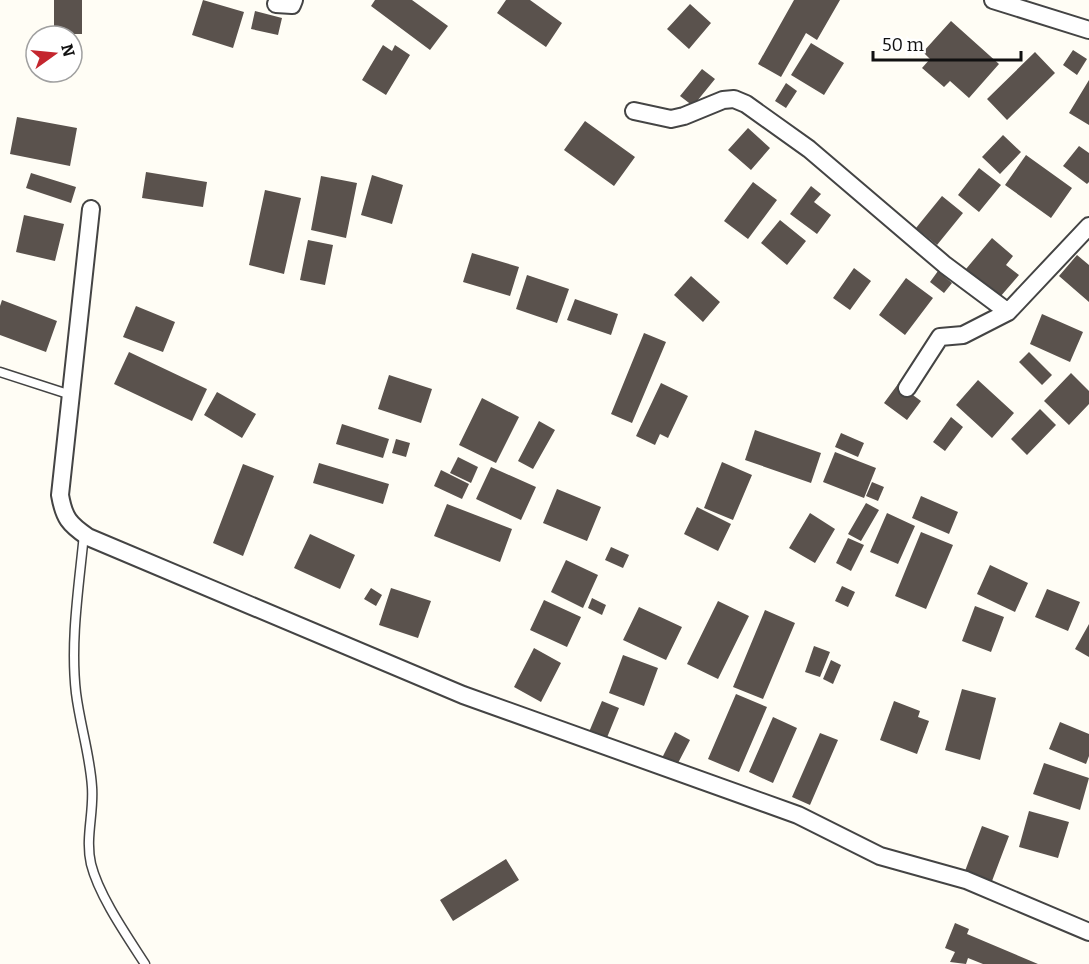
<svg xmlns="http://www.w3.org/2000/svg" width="1089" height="964" viewBox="0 0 1089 964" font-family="Bitter,serif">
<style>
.building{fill:#5a524d}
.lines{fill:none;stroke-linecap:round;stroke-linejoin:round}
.service-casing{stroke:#444;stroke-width:11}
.minor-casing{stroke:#444;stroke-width:20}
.service{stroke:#fff;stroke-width:8}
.minor{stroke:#fff;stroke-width:16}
</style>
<rect width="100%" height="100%" fill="#fffdf5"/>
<path class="building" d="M54,0H82V34H54Z
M203,0L244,12L233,48L192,35Z
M375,0H412L448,26L430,50L371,6Z
M506,0H530L562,23L546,47L497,13Z
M794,0H840L817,40L806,33L781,77L758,64Z
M690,4L711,23L689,49L667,29Z
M255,11L282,18L278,35L251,29Z
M951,21L999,64L969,98L950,81L944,87L922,68L930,59L923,52Z
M811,43L844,63L824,95L791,75Z
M383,45L392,51L395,45L410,55L386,95L362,80Z
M1073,50L1087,59L1077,75L1063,65Z
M1035,52L1055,73L1007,120L987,99Z
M702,69L715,79L693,106L680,96Z
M1089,80V125L1069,113Z
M786,83L797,91L786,108L775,101Z
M17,117L77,128L70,166L10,154Z
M585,121L635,157L614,186L564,150Z
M748,128L770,148L751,170L728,150Z
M1003,135L1021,152L1000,174L982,157Z
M1079,146L1089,153V182L1087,184L1063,166Z
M1026,155L1072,188L1051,218L1005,185Z
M979,168L1001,185L979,212L958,195Z
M146,172L207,182L203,207L142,198Z
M31,173L76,187L71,203L26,188Z
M372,175L403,185L392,224L361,215Z
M321,176L357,183L346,238L311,230Z
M753,182L777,200L748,239L724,221Z
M811,186L821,194L814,202L831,215L817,234L790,214Z
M265,190L301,198L284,274L249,265Z
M942,196L963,213L937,245L916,228Z
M24,215L64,224L55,261L16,252Z
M780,220L806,241L787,265L761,243Z
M992,238L1013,256L1006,265L1019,275L1000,297L966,269Z
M308,240L333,245L325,285L300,280Z
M472,253L519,267L510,296L463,282Z
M1077,255L1089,265V302L1059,276Z
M854,268L871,281L850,310L833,298Z
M938,271L952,283L944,293L930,282Z
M527,275L569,289L557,323L516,309Z
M691,276L720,302L703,322L674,295Z
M906,278L933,298L905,335L879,315Z
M575,299L618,314L611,335L567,320Z
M2,300L57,321L46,352L0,335V306Z
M136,306L175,322L163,352L123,337Z
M1042,314L1083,332L1070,362L1030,344Z
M644,333L666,342L632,423L611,414Z
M129,352L207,389L192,421L114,384Z
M1029,352L1052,375L1042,385L1019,362Z
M1071,373L1089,391V404L1069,425L1044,401Z
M389,375L432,389L421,423L378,409Z
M978,380L1014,413L992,438L956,405Z
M661,383L688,396L668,438L660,434L655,445L636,436Z
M898,384L921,401L907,420L884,403Z
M217,392L256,414L242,438L204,415Z
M482,398L519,417L496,463L459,445Z
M1040,409L1056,425L1027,455L1011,439Z
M951,417L963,427L945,451L933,442Z
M539,421L555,430L533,469L518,461Z
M342,424L389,439L383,458L336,444Z
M755,430L821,453L811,483L745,460Z
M841,433L864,443L858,457L835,447Z
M396,439L410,443L406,457L392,453Z
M835,452L876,468L864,498L823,482Z
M458,457L478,467L471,483L450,473Z
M722,462L752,475L733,520L704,508Z
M319,463L389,484L383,504L313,483Z
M243,464L274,476L243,556L213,543Z
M491,467L536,487L521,520L476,499Z
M441,470L469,484L462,499L434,486Z
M872,482L884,487L878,501L866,496Z
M557,489L601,507L587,541L543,523Z
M921,496L958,512L949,534L912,518Z
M866,503L879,510L861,541L848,534Z
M447,504L512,529L500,562L434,536Z
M697,507L731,524L718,551L684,534Z
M810,513L835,529L815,563L789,548Z
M887,513L915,526L898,564L870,552Z
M921,532L953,545L926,609L895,596Z
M310,534L355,555L340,589L294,568Z
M848,538L864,545L851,571L836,563Z
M611,547L629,555L623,568L605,560Z
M566,560L598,575L583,608L551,592Z
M990,565L1028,583L1015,612L977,594Z
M842,586L855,592L848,607L835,601Z
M371,588L382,595L376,606L364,599Z
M391,588L431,601L418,638L379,625Z
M1047,589L1080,602L1068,631L1035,617Z
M592,598L606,605L602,615L588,608Z
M544,600L581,617L567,647L530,630Z
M718,601L749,616L718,679L687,664Z
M975,606L1004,617L991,652L962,641Z
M639,607L682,627L666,660L623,640Z
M765,610L795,623L763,699L733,687Z
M1089,624V657L1075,649Z
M814,646L830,652L820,677L805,672Z
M534,648L561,663L541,702L514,687Z
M623,655L658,668L644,706L609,693Z
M831,660L841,665L833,684L823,679Z
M962,689L996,698L980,760L945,750Z
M736,694L767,707L739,772L708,759Z
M602,701L619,708L606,740L589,732Z
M894,701L920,711L918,717L929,721L917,754L880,740Z
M773,717L797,728L773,783L749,772Z
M1060,722L1089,734V756L1086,764L1049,749Z
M675,732L690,740L677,765L662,758Z
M820,733L838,740L810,805L792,797Z
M1044,763L1089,778L1080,810L1033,794Z
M1029,811L1069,822L1058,858L1019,847Z
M982,826L1009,836L992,881L965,871Z
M506,859L519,880L453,921L440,900Z
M955,923L969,929L967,934L1038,964H983L968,958L966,964L950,962L955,952L945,948Z"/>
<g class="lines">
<g class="service-casing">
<path id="service" d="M0,372L71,395
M84,534C79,586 70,641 76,693C80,725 90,755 92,787C94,813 85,838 91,864C99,896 127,936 145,964"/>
</g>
<g class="minor-casing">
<path id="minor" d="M993,0L1089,30
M276,4L292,5L294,0
M634,111L671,119L684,116L723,100L734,99L746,104L809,149L945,265L1008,312
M91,209L60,495C64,518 69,524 88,537L463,695L798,815L880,856L966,880L1089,932
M907,388L940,337L963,335L1008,312L1089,226"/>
</g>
<use href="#service" class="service"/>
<use href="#minor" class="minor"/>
</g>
<g transform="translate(54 54) rotate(75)"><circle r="28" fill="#ffffff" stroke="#a0a0a0" stroke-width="1.5"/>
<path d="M0-4.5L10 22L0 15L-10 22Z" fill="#c4262e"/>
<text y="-9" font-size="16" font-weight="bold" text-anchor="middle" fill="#111111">N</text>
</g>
<path d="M873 51v9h148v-9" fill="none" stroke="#111111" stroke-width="3"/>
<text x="882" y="51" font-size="18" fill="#111111" stroke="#ffffff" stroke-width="4.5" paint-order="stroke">50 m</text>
</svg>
